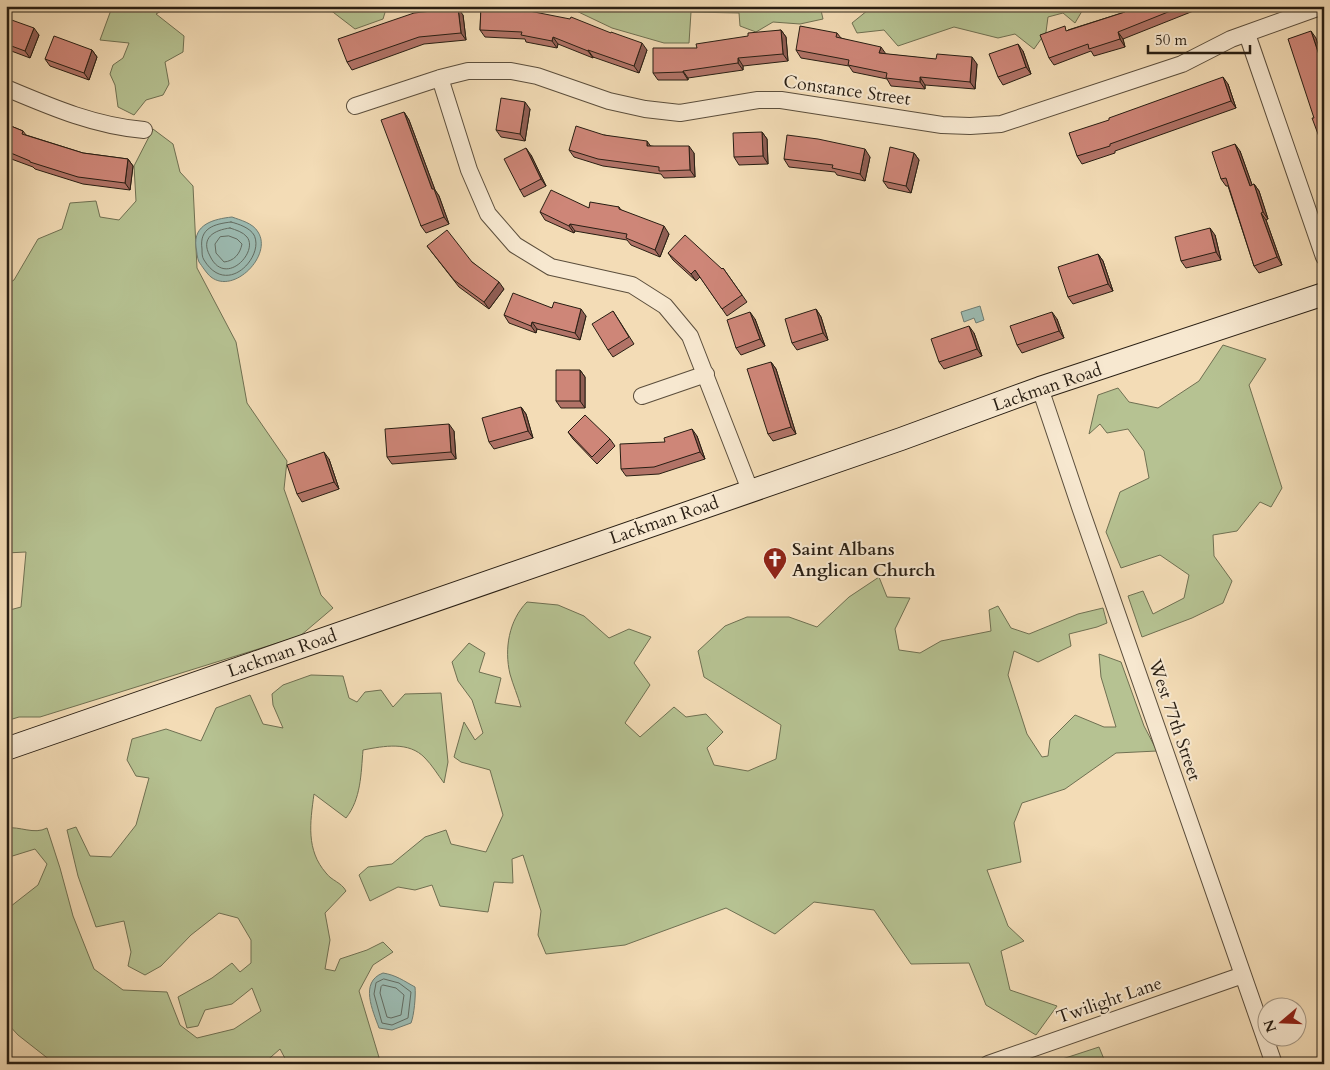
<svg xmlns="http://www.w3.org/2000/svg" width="1330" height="1070" viewBox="0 0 1330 1070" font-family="Cardo,serif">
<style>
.green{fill:#b6c292;stroke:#6f7052}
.water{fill:#9cbbb2;stroke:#6e7c72}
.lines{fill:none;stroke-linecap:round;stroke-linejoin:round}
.shore{stroke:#626c62;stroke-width:1}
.street-casing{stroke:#5b4e3c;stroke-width:18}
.secondary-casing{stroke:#281e13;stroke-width:24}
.street{stroke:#f7e8d0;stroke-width:16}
.secondary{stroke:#f7e8d0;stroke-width:22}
.wall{fill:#b17367;stroke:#281e13}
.shaded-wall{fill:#905e54;stroke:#281e13}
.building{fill:#ce8678;stroke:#281e13}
.labels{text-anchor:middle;stroke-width:4;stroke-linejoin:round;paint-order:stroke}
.street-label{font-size:18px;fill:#281e13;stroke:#f7e8d0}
.poi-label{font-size:18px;font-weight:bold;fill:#281e13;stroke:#f7e8d0;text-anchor:start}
</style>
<rect width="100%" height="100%" fill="#f3dcb6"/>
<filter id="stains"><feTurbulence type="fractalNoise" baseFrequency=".004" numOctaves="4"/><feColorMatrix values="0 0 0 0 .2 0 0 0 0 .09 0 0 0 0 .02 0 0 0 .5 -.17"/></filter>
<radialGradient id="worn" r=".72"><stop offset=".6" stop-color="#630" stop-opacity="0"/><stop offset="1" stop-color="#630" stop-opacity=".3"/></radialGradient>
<path class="green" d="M93,6H170L156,14L184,36L183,52L165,62L169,84L163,95L146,100L134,115L118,107L115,85L110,74L113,65L123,58L129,43L100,40L111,10L93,8Z
M325,6H387L383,19L355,29Z
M536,6H820L823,19L800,24L773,22L756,32L740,26L739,13L691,12L689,43H664L612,28L568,7L544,9Z
M873,6H1085L1075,23L1063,13L1048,17L1046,32L1034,49L1015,34L998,38L954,27L898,46L884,30L857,33L852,23Z
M153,129L173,144L180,172L193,186L197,268L236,342L247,403L287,461L284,489L321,595L333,608L300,636L40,717H19L6,721V611L21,607L26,552L6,553V285L14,280L38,239L62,229L70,203L96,201L100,217L119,220L136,201L134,166Z
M1223,345L1266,359L1249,385L1282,488L1271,507L1260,502L1237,531L1213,535L1214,556L1232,581L1223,603L1192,618L1142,637L1128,596L1143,591L1153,614L1184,598L1189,575L1160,555L1121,568L1106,532L1120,492L1149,478L1144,451L1128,429L1107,433L1100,424L1089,434L1098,395L1118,388L1129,402L1158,408L1199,381Z
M879,577L887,597L910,598L895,629L899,650L920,653L941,641L991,631L989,610L998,606L1011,628L1029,634L1078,614L1103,608L1107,623L1097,627L1069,634L1071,646L1038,662L1014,651L1008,675L1027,734L1042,757L1048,756L1050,740L1075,715L1104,727H1116L1101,677L1099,654L1121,662L1144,726L1157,751L1116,753L1065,789L1022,803L1014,823L1021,862L987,870L1008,926L1024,941L1001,951L1010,990L1057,1006L1036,1035L986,1005L969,963L911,964L874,910L814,902L775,934L726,908L625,945L546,954L538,935L541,911L523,855L512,859L513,883L494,882L488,912L440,906L432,885L415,890L398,887L370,901L359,875L368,867L392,864L425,837L446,830L451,844L486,852L503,815L490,770L461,762L454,757L464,722L475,740L483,733L472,700L458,681L452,662L469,643L485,653L479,672L501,678L495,703L521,707C518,696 513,685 510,674C504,649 509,620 527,602L558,605L584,616L609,638L629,629L651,637L634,663L650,685L625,723L640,737L674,707L686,717L706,714L723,732L707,748L714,765L748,771L776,759L781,725L704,677L698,651L725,626L747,617H789L817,627L849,597Z
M311,675L343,676L349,698L357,702L365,692L381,690L393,707L405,694L441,693L448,762L444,783C438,775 432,765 425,758C409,741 384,746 363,750C361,774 361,799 346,818L314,794C310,823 306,850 326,873C332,881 341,882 346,891L325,913L330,940L325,969L335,971L340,959L367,950L383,942L393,952L373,965L359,991L381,1064H288L280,1049L263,1064H55L18,1035L6,1022V910L38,885L47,864L35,849L6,858V828C20,826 34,835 47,828L60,868L73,916L94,969L123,990L167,992L180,1025L197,1038L234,1029L261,1011L252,988L232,1004L205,1010L198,1026L187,1028L178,997L212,978L232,963L240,972L251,963V940L238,918L219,913L191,935L161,966L145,975L128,966L131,952L124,921L96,927L78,876L67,830L76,827L90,856L111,857L136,825L149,778L136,776L127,760L132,739L166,729L201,741L216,708L250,695L263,724L283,728L273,705L272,694L283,685Z
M1099,1047L1106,1064H1047Z"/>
<path class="water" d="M232,217C240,220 253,223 258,232C273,255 234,295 211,277C207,274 202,266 199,262C197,258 197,252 196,247C193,224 214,219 232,217Z
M980,306L984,320L976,323L974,318L964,322L961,312Z
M383,973C396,975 404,981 415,987C416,995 414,1016 411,1023L392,1030L379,1028C373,1011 359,982 383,973Z"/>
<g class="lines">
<path class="shore" d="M231,222C239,224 250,228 254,235C265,256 227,298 204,260C202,257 202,253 202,249C199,228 214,224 231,222Z
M230,228C236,230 243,232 247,237C259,252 225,288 210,256C200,238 214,230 230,228Z
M229,236L237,239L242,244C240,254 234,261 224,262L216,253L215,244L220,237Z
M384,979L399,983L411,992L408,1018L392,1025L382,1023L374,994L376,983Z
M383,985L396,988L404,995L401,1015L391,1018L387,1017L380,993L381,987Z"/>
<g class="street-casing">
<path id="street" d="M1247,34L1324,257
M440,78L469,170L488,214L515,245L551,267L632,285L665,306L690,336L750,490
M6,88C51,107 95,126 144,130
M355,106L440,78L468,71H511L537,76L609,101L645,109L680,113L758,100H781L942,125L970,126L1001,124L1182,64L1231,39L1323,6
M1040,388L1081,510L1274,1064
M642,396L706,374
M988,1064L1243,975"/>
</g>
<g class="secondary-casing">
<path id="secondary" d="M6,749L901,439L1040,388L1324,294"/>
</g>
<use href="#street" class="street"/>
<use href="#secondary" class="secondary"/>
</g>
<path class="wall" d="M481,6L647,50L639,73L593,57V58L558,44L557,48L526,42L525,39L485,37L480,30Z
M1123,6H1206L1123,39L1125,47L1094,56L1091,51L1054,65L1049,58L1068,30L1125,12Z
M463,15L466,40L424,44L352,70L347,62Z
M6,18L39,35L30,58L6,49Z
M781,30L786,37L788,61L743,66V70L688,78V80H658L653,73L697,48Z
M837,33L841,38L885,54L977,64L975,89L925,85V89L891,86L887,79L853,72L849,66L801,58L796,50Z
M92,50L97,57L89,80L50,66L45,59Z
M1023,51L1031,74L1003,85L998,77Z
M1228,84L1236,108L1115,151V153L1082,164L1077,156Z
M530,109L525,141L501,137L496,130Z
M404,112L409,120L435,190L439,196L449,224L426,233L421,226Z
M6,124L23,131L26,135L83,153L128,159L133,166L130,190L83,184L35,169L33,167L6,157Z
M762,132L767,139L768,164L739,165L734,157Z
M604,135L651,146L694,153L695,177L664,178L661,174L603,166L574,157L569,150Z
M1240,151L1252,185L1254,184L1259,191L1268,219L1266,220L1282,265L1259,273L1254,266L1228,186H1226L1221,179Z
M914,153L919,160L911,193L888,188L883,181Z
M531,155L546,186L524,197L520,190Z
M870,157L865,181L837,175L835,172L789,167L784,159Z
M619,207L621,210L669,234L660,257L631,245L627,240L575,231L574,233L545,220L540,212L589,208Z
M1215,235L1221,260L1186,268L1181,261Z
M427,246L472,262L504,289L489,309L459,287Z
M668,253L722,269L723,268L747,302L727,316L700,277L696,281L673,260Z
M1098,254L1103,261L1113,291L1073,304L1068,297Z
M552,308L586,316L580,340L537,329L536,333L509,323L504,315Z
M816,309L821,317L828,340L797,350L792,343Z
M613,311L634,344L613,357L608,350Z
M755,319L765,346L741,355L736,348Z
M1057,319L1064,338L1022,353L1017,345Z
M974,333L982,356L944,369L939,362Z
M771,362L776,369L796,434L773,441L768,434Z
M580,370L585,377V408H561L556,401Z
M521,407L526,414L533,438L494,449L489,442Z
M454,431L456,459L392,464L387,457Z
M568,432L610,439L615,446L597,464L573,439Z
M697,436L705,459L659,474L626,476L621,469L665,442Z
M329,459L339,489L302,502L297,494Z"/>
<path class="shaded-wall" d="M458,8L463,15L466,40L461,33Z
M34,28L39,35L30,58L25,51Z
M781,30L786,37L788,61L783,54Z
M1311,31L1316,38L1324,62V70Z
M1118,32L1123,39L1125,47L1120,39Z
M553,37L558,44L557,48L552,41Z
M642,43L647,50L639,73L634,66Z
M1018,44L1023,51L1031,74L1026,67Z
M881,47L886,54L879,53Z
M92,50L97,57L89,80L84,73Z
M588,50L593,57V58L588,51Z
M972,57L977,64L975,89L970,82Z
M738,58L743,66V70L738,63Z
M683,71L688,78V80L683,72Z
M920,77L925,85V89L920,82Z
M1223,77L1228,84L1236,108L1231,101Z
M525,102L530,109L525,141L520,134Z
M404,112L409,120L435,190L439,196L449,224L444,217L432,189Z
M762,132L767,139L768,164L763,156Z
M647,141L652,148L647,146Z
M1235,144L1240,151L1255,193L1250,186Z
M689,146L694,153L695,177L690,170Z
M526,148L531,155L546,186L541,179Z
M865,149L870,157L865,181L860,174Z
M914,153L919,160L911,193L906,186Z
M128,159L133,166L130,190L125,183Z
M1254,184L1259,191L1268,219L1263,212Z
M1261,213L1266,220L1282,265L1277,257Z
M570,224L575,231L574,233L569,226Z
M664,226L669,234L660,257L655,250Z
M1210,228L1215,235L1221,260L1216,252Z
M1098,254L1103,261L1113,291L1108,284Z
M695,270L700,277L696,281L691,274Z
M499,282L504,289L489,309L484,302Z
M581,309L586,316L580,340L575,333Z
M816,309L821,317L828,340L823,333Z
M750,312L755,319L765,346L760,339Z
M1052,312L1057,319L1064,338L1059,331Z
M532,322L537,329L536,333L531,326Z
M969,326L974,333L982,356L977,349Z
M771,362L776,369L796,434L791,427Z
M580,370L585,377V408L580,401Z
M521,407L526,414L533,438L528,431Z
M449,424L454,431L456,459L451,452Z
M692,429L697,436L705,459L700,452Z
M324,452L329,459L339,489L334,482Z"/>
<path class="building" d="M481,6L509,7L570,19L571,17L611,33V32L642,43L634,66L588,50V51L553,37L552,41L521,35L522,32L480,30Z
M1123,6H1183L1118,32L1120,39L1089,49L1088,44L1049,58L1040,35L1065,26L1066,31L1125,12Z
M458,8L461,33L419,37L347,62L338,39L414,13Z
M6,18L34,28L25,51L6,44Z
M800,26L837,33L836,37L881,47L879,53L936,59L937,54L972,57L970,82L920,77V82L886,78L887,73L848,65L849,60L796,50Z
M781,30L783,54L738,58V63L683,71V72L653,73V48H697L696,44L748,36V33Z
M1311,31L1324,70V150L1312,118H1314L1288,39Z
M54,36L92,50L84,73L45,59Z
M1018,44L1026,67L998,77L989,54Z
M1223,77L1231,101L1110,144V146L1077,156L1069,133L1109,120V118Z
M501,98L525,102L520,134L496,130Z
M404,112L432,189H434L444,217L421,226L381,120Z
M6,124L23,131L22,134L83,153L128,159L125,183L78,177L30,162V161L6,151Z
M576,126L604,135L647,141V146H689L690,170L659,171V167L598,159L569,150Z
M762,132L763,156L734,157L733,133Z
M787,135L818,139L865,149L860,174L832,168L833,165L784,159Z
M1235,144L1250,186L1254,184L1263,212L1261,213L1277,257L1254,266L1226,178L1221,179L1212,152Z
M890,147L914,153L906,186L883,181Z
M526,148L541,179L520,190L504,159Z
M551,190L589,208L590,202L619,207V209L664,226L655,250L626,238L627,234L570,224L569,226L540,212Z
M1210,228L1216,252L1181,261L1175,237Z
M447,230L472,262L499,282L484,302L454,280L427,246Z
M685,235L722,269L723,268L742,295L722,309L695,270L691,274L668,253Z
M1098,254L1108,284L1068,297L1058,267Z
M513,293L552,308L554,302L581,309L575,333L532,322L531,326L504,315Z
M816,309L823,333L792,343L785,319Z
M613,311L629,337L608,350L592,324Z
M750,312L760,339L736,348L727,320Z
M1052,312L1059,331L1017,345L1010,326Z
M969,326L977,349L939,362L931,339Z
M771,362L791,427L768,434L747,369Z
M556,370H580V401H556Z
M521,407L528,431L489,442L482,418Z
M585,415L610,439L592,457L568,432Z
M449,424L451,452L387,457L385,429Z
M692,429L700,452L654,467L621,469L620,444L665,442L664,438Z
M324,452L334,482L297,494L287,465Z"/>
<defs>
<g id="church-pin" transform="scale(1.25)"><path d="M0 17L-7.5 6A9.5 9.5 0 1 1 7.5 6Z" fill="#8f2418" stroke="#f7e8d0"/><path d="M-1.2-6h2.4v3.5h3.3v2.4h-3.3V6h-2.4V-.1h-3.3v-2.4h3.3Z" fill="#fff"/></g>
</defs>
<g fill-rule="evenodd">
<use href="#church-pin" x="775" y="559"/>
</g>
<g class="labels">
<g class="street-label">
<text transform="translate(847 90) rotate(8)" y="6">Constance Street</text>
<text transform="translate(1047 387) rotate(-19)" y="6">Lackman Road</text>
<text transform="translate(664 520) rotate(-19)" y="6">Lackman Road</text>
<text transform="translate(282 653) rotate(-19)" y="6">Lackman Road</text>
<text transform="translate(1175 720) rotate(71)" y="6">West 77th Street</text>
<text transform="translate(1109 1000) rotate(-19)" y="6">Twilight Lane</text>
</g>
<g class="poi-label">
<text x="792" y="555">Saint Albans<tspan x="792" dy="21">Anglican Church</tspan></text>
</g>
</g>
<rect width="1330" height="1070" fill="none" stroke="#f3dcb6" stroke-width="25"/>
<rect x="8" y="8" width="1315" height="1055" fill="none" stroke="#281e13" stroke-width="2.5"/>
<rect x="12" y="12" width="1305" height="1045" fill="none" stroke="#281e13"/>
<g transform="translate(1282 1022) rotate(251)"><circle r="24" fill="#f7e8d0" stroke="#a49784"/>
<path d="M0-4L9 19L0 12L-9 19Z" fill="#8f2418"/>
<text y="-8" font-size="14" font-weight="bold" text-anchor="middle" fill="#281e13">N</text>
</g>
<path d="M1148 45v8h102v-8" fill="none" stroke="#281e13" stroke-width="2.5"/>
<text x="1155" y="45" font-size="15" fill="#281e13" stroke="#f7e8d0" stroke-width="4" paint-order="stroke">50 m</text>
<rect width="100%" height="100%" filter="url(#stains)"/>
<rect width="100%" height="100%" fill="url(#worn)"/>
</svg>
